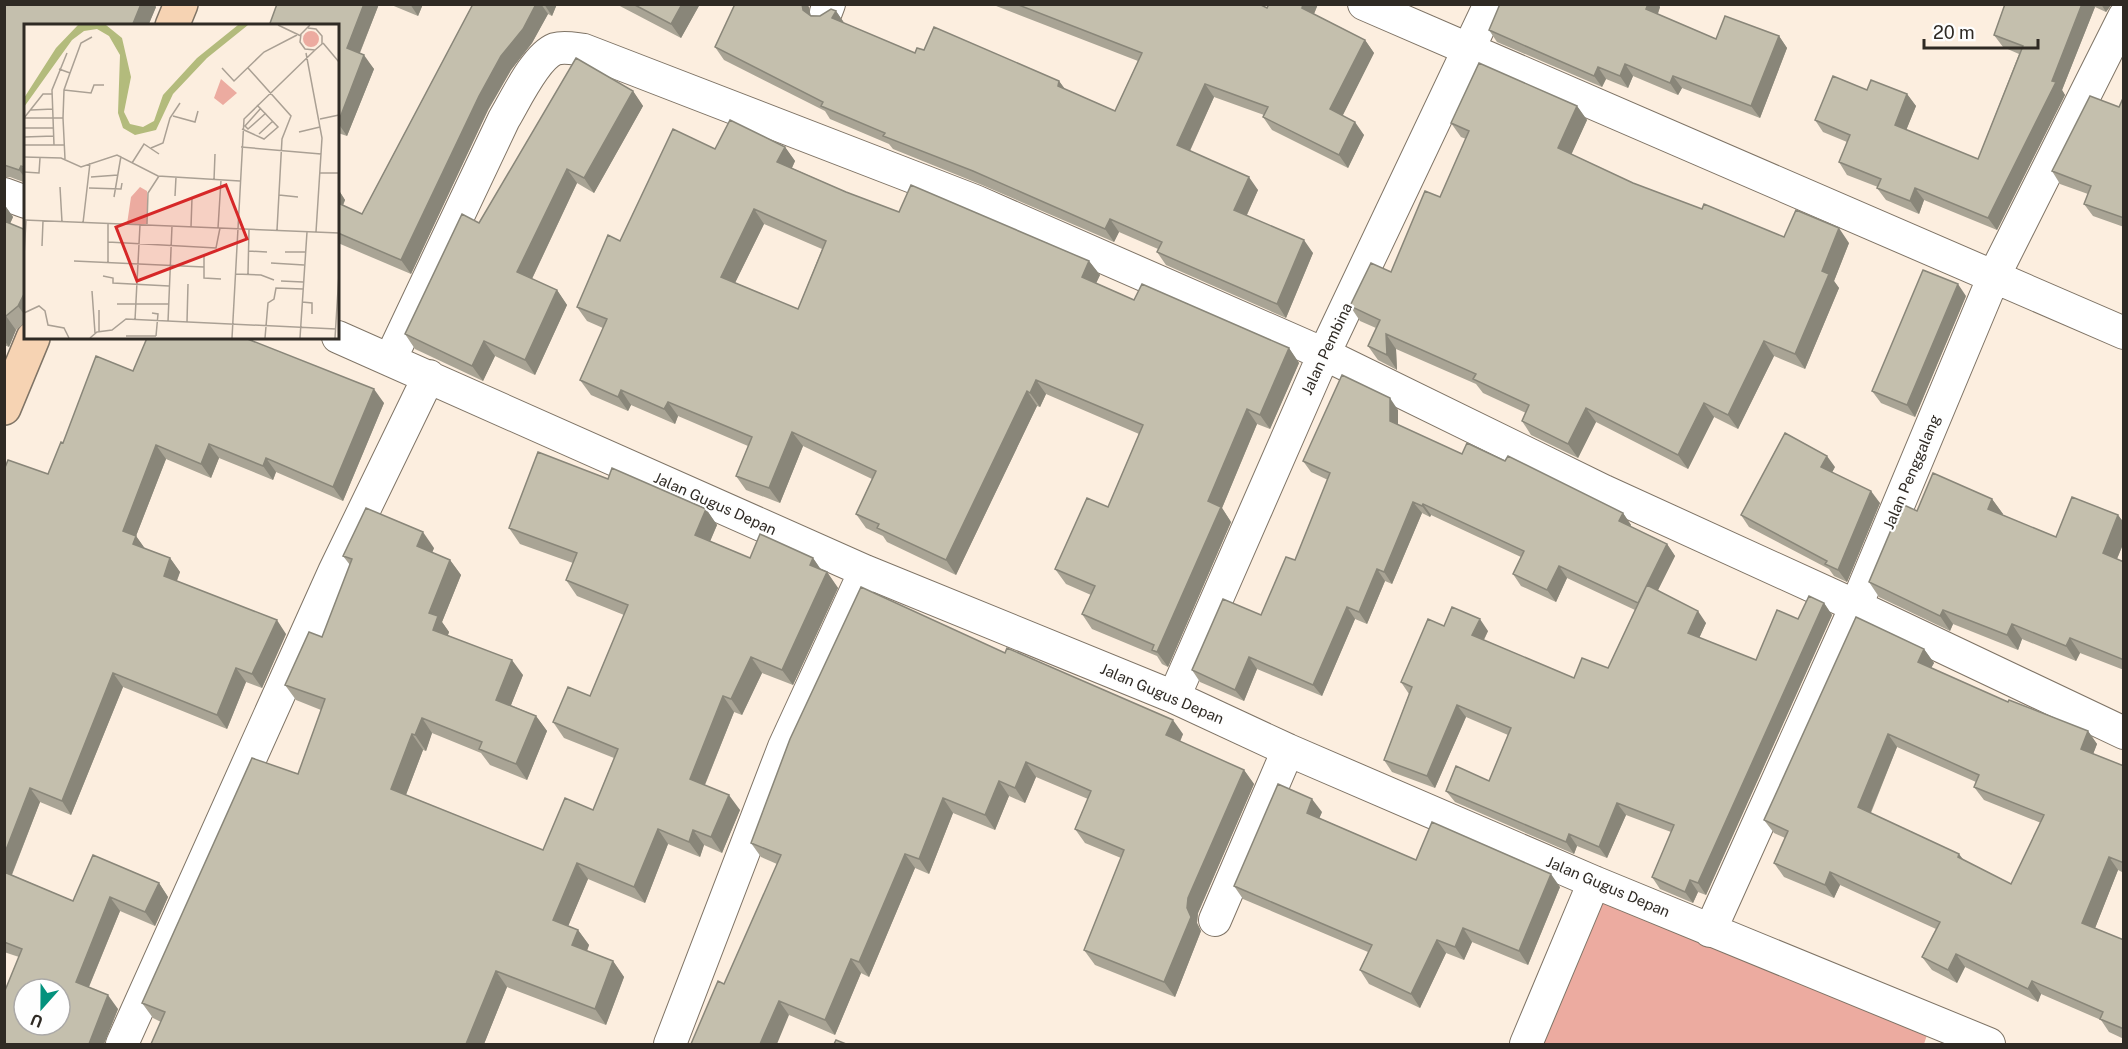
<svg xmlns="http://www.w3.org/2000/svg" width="2128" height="1049" viewBox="0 0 2128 1049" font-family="'Public Sans',sans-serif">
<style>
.green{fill:#ecaba0}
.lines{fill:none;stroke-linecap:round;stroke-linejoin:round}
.street-casing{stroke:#7f7466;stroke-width:34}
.secondary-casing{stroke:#7f7466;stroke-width:36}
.street{stroke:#fff;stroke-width:32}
.secondary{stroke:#f6d3b3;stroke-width:33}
.wall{fill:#a9a495;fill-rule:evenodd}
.shaded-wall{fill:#898679}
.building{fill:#c4bfad;stroke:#898679;stroke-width:1.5;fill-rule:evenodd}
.labels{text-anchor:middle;stroke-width:4.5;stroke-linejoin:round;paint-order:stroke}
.street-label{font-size:15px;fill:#2f2a24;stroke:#fefefe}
.inset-road{fill:none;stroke:#aaa094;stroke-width:1.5}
.view{fill:#d62828;fill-opacity:0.15;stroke:#d62828;stroke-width:3}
.inset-edge{fill:none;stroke:#2f2a24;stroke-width:3}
</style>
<rect width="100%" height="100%" fill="#fceedf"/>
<path class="green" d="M1593,894L1928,1032L1924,1044H1533Z"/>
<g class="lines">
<g class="street-casing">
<path id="street" d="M1364,4L2124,333
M826,12L829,4
M4,194L26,202
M338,337L865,571L1174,697L1288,750L1594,882L1989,1044
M390,360L504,119C515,101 535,57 555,49C565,46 575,49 584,50L975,201L1324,354L1604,491L1856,606L2124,733
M1174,697L1324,354L1490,4
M1215,920L1288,750
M1710,931L1856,606L1994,276L2124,17
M122,1044L334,572L429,376
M670,1044L784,747L865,571
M1526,1044L1594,882"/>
</g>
<g class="secondary-casing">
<path id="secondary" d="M172,26L181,4
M4,408L33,338"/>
</g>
<use href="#street" class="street"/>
<use href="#secondary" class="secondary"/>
</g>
<path class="wall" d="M4,4H154L156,7L148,26H26V183L10,177H4Z
M277,4H379L360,53L374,69L347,136L338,133V26Z
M389,4H423L418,16Z
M473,4H557L552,16L548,14L532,43L511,70L488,110L411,274L338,243V189L345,200L343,206L362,214Z
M616,4H700L681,38Z
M991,4H1259L1267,8L1269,4H1318L1314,14L1365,40L1374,53L1342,116L1364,135L1348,168L1272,130L1263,117L1264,115L1214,97L1190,151L1258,190L1247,215L1313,253L1286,318L1166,265L1157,252L1158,249L1119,232L1114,242L982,185L893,149L889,144L830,119L825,111L724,60L715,47L809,7L810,15L820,16L836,11L844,23L915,53L924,50L1059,81L1065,89L1115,111L1138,61Z
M2005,4H2112L2106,12L2095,7L2062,90L2065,95L1997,230L1924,200L1919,214L1886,200L1877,188L1878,187L1847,175L1839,162L1847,142L1823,132L1815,120L1867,90L1907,94L1916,106L1906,130L1978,159L2019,54L2003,47L1994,35Z
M1660,7L1658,14L1716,39L1779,36L1787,48L1760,118L1682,88L1678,95L1633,76L1628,88L1606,79L1602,87L1497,42L1489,30Z
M633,91L643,106L594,193L577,183L532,279L557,290L567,305L535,375L495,356L483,381L415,349L405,334Z
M2124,96V227L2093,216L2084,204L2088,194L2060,184L2052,171L2119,107Z
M1577,106L1587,120L1571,154L1633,183L1702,209L1784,237L1849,243L1834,281L1839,288L1805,369L1774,356L1738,429L1714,417L1688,469L1596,422L1578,458L1531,435L1522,421L1526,413L1483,393L1476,384L1396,349L1397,370L1378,360L1368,346L1376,328L1360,321L1350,306L1391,272L1440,197L1466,139L1461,137L1451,123Z
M785,147L795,161L792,168L846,192L899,212L1089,261L1100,275L1096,283L1134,300L1289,348L1299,363L1270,429L1257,424L1222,508L1231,522L1168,667L1162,664L1157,656L1092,629L1082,614L1091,595L1066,584L1055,569L1108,507L1139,434L1046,394L1040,407L1037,406L956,575L887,542L883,536L866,528L856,514L872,479L803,446L780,503L746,490L736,476L748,446L678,416L675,424L631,405L628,411L591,395L580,380L603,328L587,321L577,307L620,241L715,149ZM764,224L822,249L798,309L735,283Z
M4,204L13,217L10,224L26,230V322L16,330L9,347L4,345Z
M1966,296L1915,417L1881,403L1872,391Z
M253,341L384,403L343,501L276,472L273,480L219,458L211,478L166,459L136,536L145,549L170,558L180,572L177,581L286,634L262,688L246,682L227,729L123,687L71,815L40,802L12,875L73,901L159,883L168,897L155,926L120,911L89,987L118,1009L104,1044H4L19,957L4,952V470L48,474L63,443Z
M1398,410V425L1462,454L1505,461L1623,513L1631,525L1630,526L1667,544L1675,556L1658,590L1706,623L1699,638L1756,660L1798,619L1824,603L1832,615L1706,895L1698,892L1693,903L1660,889L1652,877L1671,832L1626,815L1607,858L1577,846L1574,854L1455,802L1446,791L1489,781L1508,735L1466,717L1435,788L1392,772L1384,760L1409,694L1401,682L1444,626L1488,631L1484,640L1574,678L1608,668L1635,610L1567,578L1556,602L1521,586L1513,574L1521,557L1431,515L1430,517L1422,513L1392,584L1385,581L1367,624L1355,619L1322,696L1257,669L1244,701L1200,682L1192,670L1261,615L1295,560L1328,480L1311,472L1303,461Z
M1835,467L1832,472L1880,503L1847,582L1834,576L1829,569L1749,527L1741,515Z
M608,479L706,509L717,525L710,541L750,558H813L821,570L827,572L838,588L793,685L762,673L742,715L734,712L705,785L740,810L722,853L704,845L700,857L668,844L645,903L588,879L568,926L578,930L589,945L587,951L613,961L624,977L606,1025L507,987L484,1044H151L161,1022L153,1018L142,1003L298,774L321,710L296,700L285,685L322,637L350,565L343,556L434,548L432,553L450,560L461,575L442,622L449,632L448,635L523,675L511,705L536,716L547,731L527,780L490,765L481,753L432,733L426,751L423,750L406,795L543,850L593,810L614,758L564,738L553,722L590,696L624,615L577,596L566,580L573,563L520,544L509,528Z
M1992,499L2003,514L2002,515L2056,537L2118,515L2124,523V542L2117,559L2124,562V670L2080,653L2076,661L2022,639L2018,650L1953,624L1950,631L1879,597L1869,582L1917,511Z
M1924,649L1934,663L1931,668L2008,702L2088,731L2097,744L2093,754L2124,766V873L2118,870L2095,928L2124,941V1039L2109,1032L2101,1020L2041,994L2038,1002L1965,967L1957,983L1932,970L1922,957L1936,929L1840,885L1834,898L1784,877L1774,863L1785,838L1774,833L1764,820ZM1897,747L1976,782L1974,787L1984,800L2041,823L2011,884L1871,813Z
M1183,734L1180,742L1244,770L1254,784L1198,913L1197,923L1201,931L1175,997L1095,965L1084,950L1121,858L1085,843L1075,829L1088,799L1036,777L1025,803L1009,796L995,830L953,813L929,874L915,868L869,977L861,973L835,1035L789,1015L724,984L777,864L761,857L751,843L790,739Z
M1322,812L1319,818L1416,860L1560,887L1528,965L1472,942L1464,960L1446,953L1420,1008L1369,984L1360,970L1368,952L1243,899L1234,886Z"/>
<path class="shaded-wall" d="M141,4H154L156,7L148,26H132Z
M364,4H379L356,62L347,48Z
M410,4H423L418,16Z
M536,4H541L548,14L532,43L511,70L488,110L411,274L401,260L479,96L501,56Z
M544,4H557L552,16Z
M682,4H700L681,38L671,24Z
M802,4H807L809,7L812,23L803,10Z
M1303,4H1318L1311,21L1302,8Z
M1648,4H1659L1660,7L1655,21L1646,9Z
M2082,4H2093L2095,7L2062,90L2065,95L1997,230L1988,218L2052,81Z
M2101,4H2112L2106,12Z
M836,11L845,24L832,18Z
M1779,36L1787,48L1760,118L1751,106Z
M1365,40L1374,53L1339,123L1330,109Z
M364,55L374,69L347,136L338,123Z
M1625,64L1633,76L1628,88L1620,76Z
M1598,67L1606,79L1602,87L1594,76Z
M1673,76L1682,88L1678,95L1670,83Z
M1059,81L1069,95L1058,86Z
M1205,84L1214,97L1186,159L1177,145Z
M633,91L643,106L594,193L584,178Z
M1907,94L1916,106L1903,138L1895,125Z
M1577,106L1587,120L1568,162L1558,148Z
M1355,122L1364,135L1348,168L1339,155Z
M785,147L795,161L788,176L777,162Z
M21,166L26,172V179L19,170Z
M567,169L577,183L528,287L517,272Z
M1249,177L1258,190L1243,223L1234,210Z
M1915,188L1924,200L1919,214L1910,201Z
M338,189L345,200L339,213L338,211Z
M4,204L13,217L6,232L4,229Z
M754,209L764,224L731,291L721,277Z
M1110,219L1119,232L1114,242L1105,229Z
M1839,228L1849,243L1834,281L1839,288L1805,369L1795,354L1822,271Z
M1304,240L1313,253L1286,318L1277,304Z
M1089,261L1100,275L1092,292L1082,277Z
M1958,284L1966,296L1915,417L1907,405Z
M26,290V317L18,306Z
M557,290L567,305L535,375L525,360Z
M6,316L16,330L9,347L4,340V320Z
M1386,334L1396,349L1397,370L1387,355Z
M241,338H254L250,349Z
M484,341L495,356L483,381L472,366Z
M1764,341L1774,356L1738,429L1728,415Z
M1289,348L1299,363L1270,429L1260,415Z
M1036,380L1046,394L1040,407L1030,393Z
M374,389L384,403L343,501L333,487Z
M621,390L631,405L628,411L618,397Z
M1027,391L1037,406L956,575L946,560Z
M1390,398L1398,410V433L1390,421Z
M668,402L678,416L675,424L664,409Z
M1704,403L1714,417L1688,469L1678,455Z
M1586,408L1596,422L1578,458L1568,444Z
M1247,409L1257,424L1222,508L1231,522L1168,667L1157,652L1208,501Z
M792,432L803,446L780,503L769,488Z
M209,444L219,458L211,478L201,464Z
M156,445L166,459L136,536L146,550L143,558L123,531Z
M1827,456L1835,467L1829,478L1821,467Z
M266,458L276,472L273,480L263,466Z
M1871,491L1880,503L1847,582L1838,570Z
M1992,499L2003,514L1998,524L1988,509Z
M1413,502L1422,513L1392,584L1384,572Z
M1423,504L1431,515L1430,517L1422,506Z
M706,509L717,525L706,551L695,535Z
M1623,513L1631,525L1627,533L1619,521Z
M2118,515L2124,523V542L2113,568L2103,553Z
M423,532L434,548L428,562L417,546Z
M1667,544L1675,556L1646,614L1638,603Z
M170,558L180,572L173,590L164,576Z
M813,558L824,574L810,565Z
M450,560L461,575L442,622L449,632L444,645L433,630L429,613Z
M1559,566L1567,578L1556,602L1547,590Z
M1377,569L1385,581L1367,624L1359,612Z
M827,572L838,588L793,685L782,670Z
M1824,603L1832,615L1706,895L1698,883Z
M1347,607L1355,619L1322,696L1313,685Z
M1943,610L1953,624L1950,631L1940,616Z
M1698,611L1706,623L1696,645L1688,633Z
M1480,619L1488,631L1480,647L1472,635Z
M277,620L286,634L262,688L252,674Z
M2012,624L2022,639L2018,650L2007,635Z
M2070,638L2080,653L2076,661L2066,646Z
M1924,649L1934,663L1927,675L1918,662Z
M751,657L762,673L742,715L731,699Z
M1249,657L1257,669L1244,701L1235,690Z
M512,660L523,675L507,715L496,700Z
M236,668L246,682L227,729L217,715Z
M113,673L123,687L71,815L62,801Z
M723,696L734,712L701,794L690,779Z
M1457,705L1466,717L1435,788L1427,776Z
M536,716L547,731L527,780L516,764Z
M422,718L432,733L426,751L415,735Z
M1173,720L1183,734L1176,750L1166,735Z
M2088,731L2097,744L2090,762L2081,749Z
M412,734L423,750L402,805L391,789Z
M1888,734L1897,747L1867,821L1858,807Z
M1026,762L1036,777L1025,803L1015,788Z
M1244,770L1254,784L1198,913L1197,923L1201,931L1175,997L1164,982L1187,908L1188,898Z
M999,781L1009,796L995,830L985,815Z
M30,788L40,802L8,884L4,878V855Z
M729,795L740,810L722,853L711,837Z
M943,798L953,813L929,874L919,859Z
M1312,799L1322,812L1316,826L1307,813Z
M1617,803L1626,815L1607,858L1599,847Z
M658,829L668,844L645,903L634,887Z
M693,830L704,845L700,857L689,842Z
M1569,834L1577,846L1574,854L1566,842Z
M905,854L915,868L869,977L859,962Z
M1959,854L1969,867L1958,857Z
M2109,857L2118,870L2092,936L2082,923Z
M577,863L588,879L564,936L553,920Z
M1830,872L1840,885L1834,898L1825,885Z
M1551,874L1560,887L1528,965L1519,951Z
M1690,880L1698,892L1693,903L1685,892Z
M159,883L168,897L155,926L145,912Z
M110,897L120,911L85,996L76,982Z
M1463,928L1472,942L1464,960L1455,947Z
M578,930L589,945L583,961L572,945Z
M1437,940L1446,953L1420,1008L1411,994Z
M1956,954L1965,967L1957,983L1948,970Z
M851,959L861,973L835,1035L825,1020Z
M613,961L624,977L606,1025L595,1009Z
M496,971L507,987L484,1044H466Z
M2032,981L2041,994L2038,1002L2028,989Z
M108,995L118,1009L104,1044H89Z
M779,1001L789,1015L777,1044H760Z"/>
<path class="building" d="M4,4H141L132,26H26V168L21,166L19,170L4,165Z
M277,4H364L347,48L364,55L338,123V26H269Z
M473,4H536L523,29L501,56L479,96L401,260L338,233V203L362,214Z
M633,4H682L671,24Z
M735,4H802L803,10L811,16H820L831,9L836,11L832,18L915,53L917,48L924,50L934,27L1059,81L1058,86L1115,111L1142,53L1016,4H1259L1267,8L1269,4H1303L1302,8L1365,40L1330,109L1355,122L1339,155L1263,117L1268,107L1205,84L1177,145L1249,177L1234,210L1304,240L1277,304L1157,252L1162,242L1110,219L1105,229L973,171L883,136L885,133L821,106L823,102L715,47Z
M1500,4H1648L1646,9L1716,39L1725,16L1779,36L1751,106L1673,76L1670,83L1625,64L1620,76L1598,67L1594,76L1489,30Z
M2005,4H2082L2052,81L2056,82L1988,218L1915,188L1910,201L1877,188L1881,179L1839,162L1850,135L1815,120L1833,76L1867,90L1871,80L1907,94L1895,125L1978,159L2023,46L1994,35Z
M576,58L633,91L584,178L567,169L517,272L557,290L525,360L484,341L472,366L405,334L462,214L479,223Z
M1479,63L1577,106L1558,148L1633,183L1702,209L1704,204L1784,237L1796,210L1839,228L1822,271L1829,274L1795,354L1764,341L1728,415L1704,403L1678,455L1586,408L1568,444L1522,421L1529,405L1473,379L1476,374L1386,334L1387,355L1368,346L1380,320L1350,306L1371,263L1391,272L1425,191L1440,197L1469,131L1451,123Z
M2090,96L2119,107L2124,96V218L2084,204L2091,186L2052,171Z
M730,120L785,147L777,162L846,192L899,212L911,185L1089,261L1082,277L1134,300L1142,284L1289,348L1260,415L1247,409L1208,501L1221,507L1157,652L1152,650L1154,645L1082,614L1095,586L1055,569L1087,498L1108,507L1143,425L1036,380L1030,393L1027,391L946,560L877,528L879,524L856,514L876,471L792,432L769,488L736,476L752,437L668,402L664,409L621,390L618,397L580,380L607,319L577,307L608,235L620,241L673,129L715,149ZM754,209L826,241L798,309L721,277Z
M4,221L26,230V290L18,306L6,316L4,320Z
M1923,270L1958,284L1907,405L1872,391Z
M147,338H245L374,389L333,487L266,458L263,466L209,444L201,464L156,445L123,531L136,536L133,544L170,558L164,576L277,620L252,674L236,668L217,715L113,673L62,801L30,788L4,855V470L8,460L48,474L61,442L63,443L96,356L133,371Z
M1342,375L1390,398V421L1462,454L1467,443L1505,461L1508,456L1623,513L1619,521L1667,544L1638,603L1559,566L1547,590L1513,574L1524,551L1423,504L1422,506L1413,502L1384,572L1377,569L1359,612L1347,607L1313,685L1249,657L1235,690L1192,670L1223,599L1261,615L1286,557L1295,560L1330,473L1303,461Z
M1785,433L1827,456L1821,467L1871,491L1838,570L1825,564L1827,561L1741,515Z
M538,452L608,479L612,468L706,509L695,535L750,558L760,534L813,558L810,565L827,572L782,670L751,657L731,699L723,696L690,779L729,795L711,837L693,830L689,842L658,829L634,887L577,863L553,920L578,930L572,945L613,961L595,1009L496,971L466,1044H151L165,1012L142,1003L252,758L298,774L325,699L285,685L309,632L322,637L352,559L343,556L366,508L423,532L417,546L450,560L429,613L438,616L433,630L512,660L496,700L536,716L516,764L479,749L482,742L422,718L415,735L412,734L391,789L543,850L565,798L593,810L618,749L553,722L568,687L590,696L628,605L566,580L577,553L509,528Z
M1933,473L1992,499L1988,509L2056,537L2072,497L2118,515L2103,553L2124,562V660L2070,638L2066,646L2012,624L2007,635L1943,610L1940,616L1869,582L1902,504L1917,511Z
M1647,585L1698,611L1688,633L1756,660L1777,610L1798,619L1809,596L1824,603L1698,883L1690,880L1685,892L1652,877L1674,825L1617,803L1599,847L1569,834L1566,842L1446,791L1456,766L1489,781L1511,728L1457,705L1427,776L1384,760L1412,687L1401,682L1428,619L1444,626L1452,607L1480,619L1472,635L1574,678L1582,658L1608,668Z
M861,587L1005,653L1007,648L1173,720L1166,735L1244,770L1188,898L1187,908L1191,917L1164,982L1084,950L1124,850L1075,829L1091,791L1026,762L1015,788L999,781L985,815L943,798L919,859L905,854L859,962L851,959L825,1020L779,1001L760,1044H691L718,981L724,984L781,855L751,843L790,739Z
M1856,617L1924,649L1918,662L2008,702L2009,700L2088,731L2081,749L2124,766V863L2109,857L2082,923L2124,940V1029L2100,1019L2103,1012L2032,981L2028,989L1956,954L1948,970L1922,957L1940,922L1830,872L1825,885L1774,863L1788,831L1764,820ZM1888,734L1979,775L1974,787L2044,815L2011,884L1958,857L1959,854L1858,807Z
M1278,784L1312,799L1307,813L1416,860L1432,822L1551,874L1519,951L1463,928L1455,947L1437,940L1411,994L1360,970L1372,945L1234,886Z
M93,855L159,883L145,912L110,897L76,982L108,995L89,1044H4V993L22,949L4,942V872L73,901ZM24,989H60V1025H24Z
M836,1040L846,1044H834Z"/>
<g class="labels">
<g class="street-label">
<text transform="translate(1327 349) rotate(-65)" y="5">Jalan Pembina</text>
<text transform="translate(1912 472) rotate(-67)" y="5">Jalan Penggalang</text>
<text transform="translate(715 504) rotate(24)" y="5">Jalan Gugus Depan</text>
<text transform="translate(1162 694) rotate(23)" y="5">Jalan Gugus Depan</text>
<text transform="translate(1608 887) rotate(23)" y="5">Jalan Gugus Depan</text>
</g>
</g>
<g transform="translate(24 24)">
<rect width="315" height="315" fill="#fceedf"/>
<path d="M279 15a8 8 0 1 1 16 0a8 8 0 1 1-16 0ZM197,55L213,69L199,81L190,74ZM116,163L123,167V200H103L107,173Z" fill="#ecaba0"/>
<path d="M54,1H82L98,14L107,53L100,88L106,100L119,103L130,97L139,71L173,34L214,1H224L183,34L149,70L132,106L111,111L99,104L94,89L96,31L85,12L73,5L60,7L48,16L0,83V74L32,24Z" fill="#b3bb7c"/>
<path class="inset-road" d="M254,1L277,12M284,4L292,5L298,12V20L291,26L281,25L276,18L277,10L286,1M299,19L315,38M282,29L298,114L292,208M198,44L210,57L240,28L273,11M224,44L267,92L258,115L253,206M35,45L46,49L57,19L68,13M40,66L67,69L70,61H80M237,84L221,102L224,105L242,89M7,86L29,85M149,92L171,98L174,87M0,94H39L41,135M0,94L19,70H28M39,94L40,66L46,49M296,95L315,91M0,104H30M218,105L240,115L254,103L233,81M275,108L296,103M235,110L249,97M0,113L30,112M0,121H41M30,121L28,66L43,29M217,123L297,130M127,124L139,119L146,94L156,79M0,133L37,134L57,143L93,131L134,152L216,157M108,139L120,120L135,130M0,148L15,149L16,134M296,149H315M67,153L94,151M190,156L191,130M36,163L38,198M65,164L97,165L98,159M255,171L274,173M151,172L152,153M90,173L97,132M0,196L315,209M59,199L66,139M123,200L124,169L135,152M167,203L168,174M194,204L197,156M84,218L192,224L196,204M18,222L19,197M225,227L243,228M261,228H282M180,231V254L197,255M0,232L2,196M50,237L180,243M84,239V200M247,239L280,241M212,250L237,251L250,256M224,250L225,205M79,252L89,254V259L145,262M257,257L279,258M68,267L71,309M278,278L288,279V290M93,280H144M75,286V308M0,289L15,282L21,287L24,301L40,304L45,314M128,289L134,290L132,312M111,296L116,201M144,298L148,202M163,298L164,260M102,312H132M66,314L73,308L88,306L102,295L312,305M208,314L220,95L291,26M241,314L244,279L250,275L252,264L279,265M276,314L283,208M311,314L315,250"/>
<path class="view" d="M202,161L223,215L113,257L92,203Z"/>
<rect width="315" height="315" class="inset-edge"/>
</g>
<rect width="2128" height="1049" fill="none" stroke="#2f2a24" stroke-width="12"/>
<g transform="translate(42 1007) rotate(201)"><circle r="28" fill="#fefefe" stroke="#aba9a7" stroke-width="1.5"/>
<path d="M0-4.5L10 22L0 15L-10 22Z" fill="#03927d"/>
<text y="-9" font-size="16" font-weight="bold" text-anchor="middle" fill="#2f2a24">U</text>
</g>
<path d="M1924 39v9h114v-9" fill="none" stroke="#2f2a24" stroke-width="3"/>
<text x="1933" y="39" font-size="18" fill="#2f2a24" stroke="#fefefe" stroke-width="4.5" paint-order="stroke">20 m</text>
</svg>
